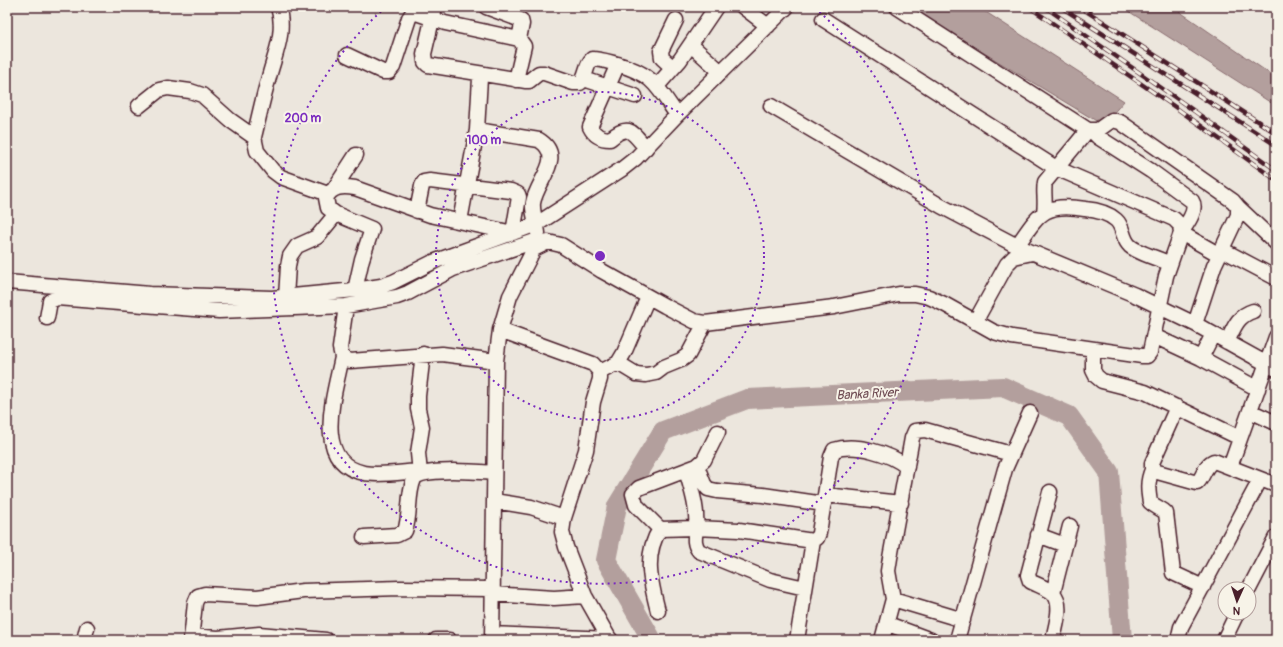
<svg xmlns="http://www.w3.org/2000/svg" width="1283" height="647" viewBox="0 0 1283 647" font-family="Pangolin,sans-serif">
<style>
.water{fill:#b39f9d;stroke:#896c6f}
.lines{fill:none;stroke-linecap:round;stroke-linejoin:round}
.river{stroke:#b39f9d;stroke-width:20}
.minor-casing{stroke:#4a1f2b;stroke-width:17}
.minor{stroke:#f7f3e8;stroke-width:14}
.rail-casing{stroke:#4a1f2b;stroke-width:4.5}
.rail{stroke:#f7f3e8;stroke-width:3;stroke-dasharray:9;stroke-linecap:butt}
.ring{fill:none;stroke:#7b2cbf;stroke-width:2;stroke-dasharray:2 4}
.labels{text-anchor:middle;stroke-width:4;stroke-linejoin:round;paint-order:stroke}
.water-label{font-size:13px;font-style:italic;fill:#6f4c53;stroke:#f7f3e8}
.centre{fill:#7b2cbf;stroke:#f7f3e8;stroke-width:2}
.ring-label{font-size:12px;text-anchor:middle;font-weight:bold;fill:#7b2cbf;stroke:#f7f3e8;stroke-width:4;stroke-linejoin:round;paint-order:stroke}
</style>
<rect width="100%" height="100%" fill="#ece6dd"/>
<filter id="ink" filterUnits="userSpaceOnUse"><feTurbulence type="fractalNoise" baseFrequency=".025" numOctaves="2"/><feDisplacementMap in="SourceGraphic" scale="8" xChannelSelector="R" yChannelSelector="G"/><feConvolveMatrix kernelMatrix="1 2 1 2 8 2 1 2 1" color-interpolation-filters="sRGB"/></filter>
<g filter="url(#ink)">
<path class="water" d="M908,7H978L1124,101L1103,125Z
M1122,7H1173L1276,78V106Z"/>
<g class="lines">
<path class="river" d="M652,640L606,560L617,506L663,431L747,399L1003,387L1069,416L1109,472L1122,640"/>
<g class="minor-casing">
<path id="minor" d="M278,7C286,31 275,54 269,77C263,97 259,117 254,137L257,151L273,171L281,177L328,194
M435,7L424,54L425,62L428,65L484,74
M486,7L521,20L522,24L519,39
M743,7L768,26
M897,7L1088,130H1098L1112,120L1120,122L1233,201L1238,207V215L1214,266L1195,324
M823,19L1056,168L1174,219L1180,225L1181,233L1166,276L1154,333L1156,337L1201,358L1258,389
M691,45L721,72
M347,55L383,72H389L393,67L409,18L413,12L445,23L519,39L524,46L516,80
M618,64L590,127C594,135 600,139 610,139C629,123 632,132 646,148
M673,68L662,58L661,51L676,20
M584,79L635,96
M657,86L680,60L716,7
M139,106L159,90L168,88L190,91L202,95L230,120L254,137
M771,106L941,206L1017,246L1135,295L1195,324L1276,369
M477,130L539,140C566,157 537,180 533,203C532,213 537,223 538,233
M1093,132L1098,137L1151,171L1192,201C1198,210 1186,225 1181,233L1218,254
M334,189L356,155
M1238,207L1276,243
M1044,212C1046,201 1043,191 1045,182L1088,130
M460,221L477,130L480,78L484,74L526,81H529L539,73H544L573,83H580C587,76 585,66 592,59C601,59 609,62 617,64C653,74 657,86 677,115
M1017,246C1039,214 1044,202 1085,209C1096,210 1107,212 1116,220C1124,227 1122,239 1130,246C1138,253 1159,259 1169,263
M1221,249L1276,278
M7,282L150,294L272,298L355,290L381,286L393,282L433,262L537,224L622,169L636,158L677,115L787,7
M355,290L362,259L372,229L336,214L328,208L326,198C332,186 343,186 355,188L430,215L513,233L519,197L518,194L511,191L430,181L424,182L422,186L417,211
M286,297L288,266L290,256L297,246L317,237L336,214
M346,306L340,348L342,357L350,361L442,354L496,361
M47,318L50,301L57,298L219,311L346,306L397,297L408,293L453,269L538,240
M975,322L1007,264L1014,257L1032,253
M500,330L593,364L600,372V379L593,402L586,450L564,518L562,532L566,547L585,596L610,640
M1227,342C1234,328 1237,316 1253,311
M1093,349V370L1096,376L1102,381L1145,392L1240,438
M342,357C335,393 311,462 364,473C379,476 403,472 419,471
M1201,358L1213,334
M618,363L636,374L646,375L656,373L664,367L681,360L688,355L705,323
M600,372L618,363L624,353L648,297
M1177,407L1152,463V468L1154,471L1197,483C1204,477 1204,465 1214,461L1276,485
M1250,411L1276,423
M697,466L704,484L708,489L717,491L763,495L824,504
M1230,467L1276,337
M686,470C691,489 698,507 696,528C695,537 693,543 699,551L770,580L805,588
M1152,470C1147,481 1148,491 1150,502C1155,507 1161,508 1166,513L1173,573L1203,587
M420,473L418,453L422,427L418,409V396L423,354
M1050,492L1028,575L1030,581C1037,585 1047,588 1053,593C1064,604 1055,627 1053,640
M825,495L901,503
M494,501L531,507L564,518
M660,529L636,505L633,494L639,488L697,466L704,460L718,432
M1038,535L1065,545
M364,537L397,535L405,531C411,514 407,495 414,479C419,467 480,472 494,473
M1249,589L1276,537
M1053,593L1070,526
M492,594L554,598L585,596
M893,599L963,620
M658,611C651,584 643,555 660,529L696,528L739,530L813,541L817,538L819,533L831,457L834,450C855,443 890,453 907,467
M888,624L931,640
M492,634L610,639
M191,636L218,638L259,634L326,640
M84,640L87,628
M191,640L195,603L198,596L205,594L257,597L303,591L400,588L492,589
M436,640H449
M492,640L496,361L500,330L510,296L534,249L548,242L561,245L602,271L665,306L694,321L705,323L834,307L899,294H915L929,297L944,304L994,332L1012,337L1142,356H1147L1150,352L1154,333
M797,640L813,541
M882,640L893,599L888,571L890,558L912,438L915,431L925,430L1011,454
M957,640L1005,469L1030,413
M1178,640L1181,627L1260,480
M1224,640L1237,613"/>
</g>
<use href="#minor" class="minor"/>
<g class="rail-casing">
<path id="rail" d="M1029,7L1175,107L1276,180
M1045,7L1183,103L1276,170
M1061,7L1276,145
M1080,7L1276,133"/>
</g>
<use href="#rail" class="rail"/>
</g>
</g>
<g class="ring">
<circle cx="600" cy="256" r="164"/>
<path d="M815 8A328 328 0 1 1 385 8"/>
</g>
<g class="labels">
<g class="water-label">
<text transform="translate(867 393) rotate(-3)" y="5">Banka River</text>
</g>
</g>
<circle cx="600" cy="256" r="6" class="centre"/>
<g class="ring-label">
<text x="303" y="122">200 m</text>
<text x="484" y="144">100 m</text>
</g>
<rect width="1283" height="647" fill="none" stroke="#f7f3e8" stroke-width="24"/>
<rect x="12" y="12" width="1259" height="623" fill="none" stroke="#4a1f2b" stroke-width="1.5" filter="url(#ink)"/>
<g transform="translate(1237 601) rotate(183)"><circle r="19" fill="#f7f3e8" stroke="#b29e9c"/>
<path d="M0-3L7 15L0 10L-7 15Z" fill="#4a1f2b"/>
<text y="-6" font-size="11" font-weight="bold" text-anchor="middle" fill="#4a1f2b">N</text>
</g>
</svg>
